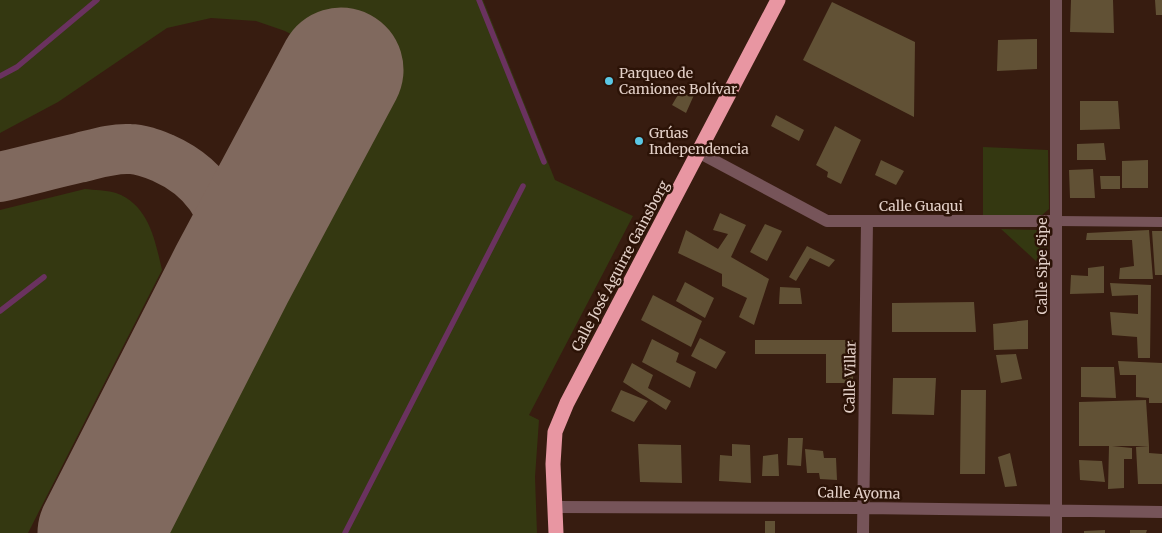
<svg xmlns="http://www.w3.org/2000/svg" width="1162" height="533" viewBox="0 0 1162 533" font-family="Merriweather,serif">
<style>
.green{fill:#343811}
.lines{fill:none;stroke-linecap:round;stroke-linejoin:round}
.stream{stroke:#6a325f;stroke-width:5.5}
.taxiway{stroke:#80695e;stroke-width:50}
.runway{stroke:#80695e;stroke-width:125}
.building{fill:#615135}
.lane{stroke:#765459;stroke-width:10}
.street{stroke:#765459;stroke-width:12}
.highway{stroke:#e896a2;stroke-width:15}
.poi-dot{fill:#5ac8e6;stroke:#2c1307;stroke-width:2}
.labels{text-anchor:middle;stroke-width:5;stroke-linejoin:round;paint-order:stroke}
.poi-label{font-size:14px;fill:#e3d0c8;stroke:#2c1307;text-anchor:start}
.street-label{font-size:14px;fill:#e3d0c8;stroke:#2c1307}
</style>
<rect width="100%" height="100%" fill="#371c10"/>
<path class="green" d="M0,0H483L555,180L633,216L529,415L539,420L535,477L537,533H166L397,90L285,31L256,21L211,18L167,28L58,102L0,133Z
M983,147L1048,150L1049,209L1041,216L983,215Z
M85,189C94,190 106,190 116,193C149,205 155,240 162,270L28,533H0V210Z
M1001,229L1039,230L1048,239V272Z"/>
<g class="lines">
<path class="stream" d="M479,0L544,162
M0,76L17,67L97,0
M0,311L44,277
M345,533L523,186"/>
<path class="taxiway" d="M0,177C26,171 52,164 78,158C95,154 112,148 130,149C141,149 153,154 163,158C213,180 233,222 232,274"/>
<path class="runway" d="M100,533L232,274L341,70"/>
</g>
<path class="building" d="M1071,0H1113L1114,33L1070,32Z
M1155,0H1162V15H1156Z
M832,2L915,42L914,117L803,60Z
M1037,39V69L997,71L998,40Z
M682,88L694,95L686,113L672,105Z
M1080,101H1118L1120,129L1080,130Z
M776,115L804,130L799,141L771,126Z
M835,126L861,140L841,184L827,177L828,172L816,165Z
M1104,143L1106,160H1077V144Z
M881,160L904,171L896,185L875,175Z
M1148,160V188H1122V161Z
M1093,169L1095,198H1070L1069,170Z
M1100,176H1120V189H1101Z
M720,213L746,225L731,257L769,279L754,325L739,317L747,298L722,286V274L678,253L686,230L718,249L728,234L713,230Z
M765,224L782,231L767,261L750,252Z
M1149,230L1153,279H1119L1120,268L1134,266L1132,240H1086L1087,233Z
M1152,231H1162V275H1155Z
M807,246L835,260L829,267L810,258L796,281L789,277Z
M1104,266V293L1070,294L1071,275L1088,276V268Z
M685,282L714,298L705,318L676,301Z
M1110,283L1151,285L1150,358H1138L1137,337L1112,335L1110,312L1138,314V295L1112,296Z
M780,287L800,288L802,304H779Z
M653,295L702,321L691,347L641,320Z
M974,302L976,332H892V303Z
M1028,320V349L994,350L993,324Z
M700,338L726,352L716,369L691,356Z
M652,339L679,353L676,362L696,372L690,388L642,362Z
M755,340H853V383H826V354H755Z
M1016,354L1022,379L1001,383L996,355Z
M1118,361L1162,363V403H1149V398L1136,397V375H1120Z
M632,363L653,375L648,388L671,401L666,410L623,382Z
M1081,367H1114L1116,398L1081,397Z
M893,378H936L934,415L892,414Z
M621,390L648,401L634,422L611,411Z
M961,390H986L985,474H960Z
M1146,400L1149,446H1112L1132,448V459H1124V488L1108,489L1109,446H1079V402Z
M788,438H803L801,466L787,465Z
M638,444L681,445L682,483L640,482Z
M732,444L750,445L751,483L719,481L720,455L732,456Z
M1149,446V453L1162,454V484H1138L1136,447Z
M805,449L823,451L824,458H836L837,480L820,479L819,473H807Z
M1010,453L1017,486L1005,487L998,457Z
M778,454L779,476H762L763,456Z
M1079,460L1102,461L1105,482L1080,480Z
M765,521H775V533H765Z
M1105,530V533H1084V531Z
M1130,530H1147L1146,533H1130Z"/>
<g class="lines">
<path class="lane" d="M1057,221L1162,222"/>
<path class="street" d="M1056,0V533
M698,152L827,221H1057
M555,507L863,508L1162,512
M863,533L867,221"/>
<path class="highway" d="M556,533L553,464L555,432L567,403L778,0"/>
</g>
<g class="poi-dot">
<circle cx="609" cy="81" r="5"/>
<circle cx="639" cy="141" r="5"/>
</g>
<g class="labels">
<g class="poi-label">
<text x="619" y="78">Parqueo de<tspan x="619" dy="16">Camiones Bolívar</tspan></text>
<text x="649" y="138">Grúas<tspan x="649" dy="16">Independencia</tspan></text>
</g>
<g class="street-label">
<text x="921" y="211">Calle Guaqui</text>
<text transform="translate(620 266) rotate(-62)" y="5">Calle José Aguirre Gainsborg</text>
<text transform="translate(1042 266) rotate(-90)" y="5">Calle Sipe Sipe</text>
<text transform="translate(850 377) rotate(-89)" y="5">Calle Villar</text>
<text transform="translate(859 493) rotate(1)" y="5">Calle Ayoma</text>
</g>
</g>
</svg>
